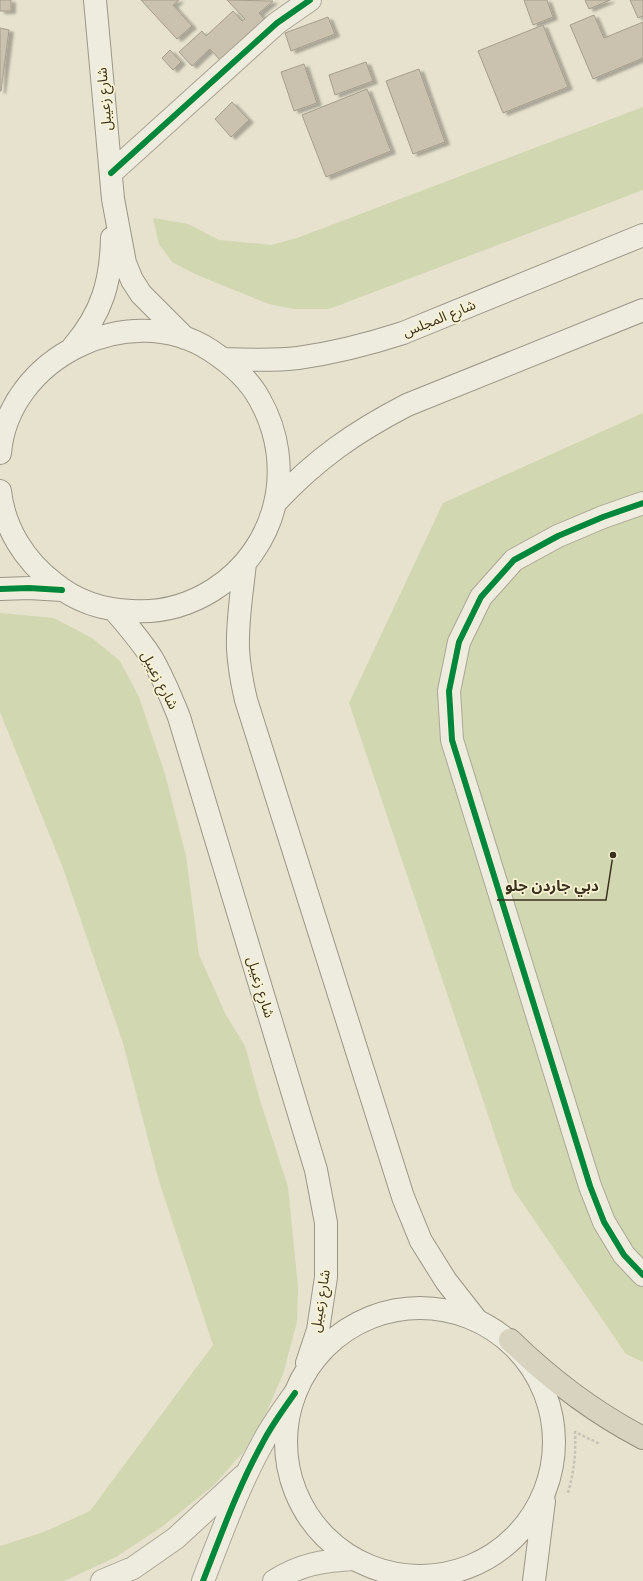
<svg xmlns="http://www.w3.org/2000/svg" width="643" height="1581" viewBox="0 0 643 1581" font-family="'Libre Baskerville','Noto Sans Arabic',serif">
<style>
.green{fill:#d1d7b0}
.building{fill:#cac1ae;stroke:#a69e8d;filter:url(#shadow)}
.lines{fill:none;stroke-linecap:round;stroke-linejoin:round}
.street-casing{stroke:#aba796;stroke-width:24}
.secondary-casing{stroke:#9b9686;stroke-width:24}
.highway-casing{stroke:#918c7d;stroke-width:24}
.path{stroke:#c7c3b6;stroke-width:2.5;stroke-dasharray:3 2;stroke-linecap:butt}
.street{stroke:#eeebdf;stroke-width:22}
.secondary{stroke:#eeebdf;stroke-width:22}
.highway{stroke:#d8d3be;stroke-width:22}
.cycleway-casing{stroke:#f7f2d3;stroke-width:8}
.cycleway{stroke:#00873e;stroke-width:6}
.labels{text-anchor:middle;stroke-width:3.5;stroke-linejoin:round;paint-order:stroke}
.street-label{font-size:14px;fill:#3a301e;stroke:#f7f2d3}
.leader{fill:none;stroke:#3a301e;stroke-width:1.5}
.callout-dot{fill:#3a301e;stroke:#f7f2d3;stroke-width:1.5}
.callout-label{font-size:15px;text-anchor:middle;font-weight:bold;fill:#3a301e;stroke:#f7f2d3;stroke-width:3.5;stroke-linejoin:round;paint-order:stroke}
</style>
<defs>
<filter id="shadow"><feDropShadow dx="4.5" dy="2.5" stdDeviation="1" flood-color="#0004"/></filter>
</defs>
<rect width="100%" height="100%" fill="#e6e2ce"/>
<path class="green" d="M643,107V190L329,309H294L269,304L195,274L172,262L159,244L153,218L188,224L219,240L271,245L297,238Z
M643,413V1362L626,1354L513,1189L349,703L443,503Z
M0,613L54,618L92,638L120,661L139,697L165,774L186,856L199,955L226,1015L245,1046L260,1100L288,1187L298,1287L297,1322L283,1374L267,1411L244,1451L214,1485L163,1526L116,1557L64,1581H0V1546L44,1532L90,1511L213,1345L159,1181L123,1043L63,868L0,712Z"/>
<path class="building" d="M0,0H11V11H0Z
M141,0H179L173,5L192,26L177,39Z
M227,0L273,1L259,13L265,20L221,61L210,49L192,66L179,52L202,31L206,36L233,11L242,21L245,19Z
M524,0H547L553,17L533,25Z
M585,0H610L589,9Z
M630,0H643V16L638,18Z
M594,15L604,38L643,22V58L593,79L570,25Z
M328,17L335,34L291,51L285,33Z
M543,25L568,87L503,113L478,51Z
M0,28L9,30L1,91H0Z
M170,50L181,62L173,70L162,58Z
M366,62L373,81L335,95L329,75Z
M304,64L317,103L294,111L281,72Z
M419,69L445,142L413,154L386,81Z
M367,89L391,151L326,177L302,115Z
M232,102L249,120L231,137L215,119Z"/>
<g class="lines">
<g class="street-casing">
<path id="street" d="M111,173L277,23L310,0
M643,503L603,517L558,536L514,560L481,597L459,642L449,691L452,740L590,1186L604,1222L624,1255L643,1275
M102,1581L133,1568L176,1538L243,1476
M203,1581C221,1535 238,1487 262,1444C271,1426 283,1410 295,1393
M274,1581C301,1564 322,1561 353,1559"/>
</g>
<g class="secondary-casing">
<path id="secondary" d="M95,0L113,199L125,263L132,280L141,294L185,338
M73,347C102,313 111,282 112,238
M224,359C249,360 274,361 298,358C334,353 369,344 403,333L643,235
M0,453C8,358 129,298 210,350C230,363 249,379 260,400C297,466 278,549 213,590C189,605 161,613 132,611C103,610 77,602 54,583C25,561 4,528 0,491
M276,502C316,459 355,432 407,405L643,310
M245,563C242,592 237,620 238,649C239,666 242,683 246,700L403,1197L421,1241L446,1281L475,1318
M0,589L29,588L62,590
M115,611C128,626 142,642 153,660C163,678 171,697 179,717L316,1170L326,1223V1277L318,1330L307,1363
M286 1442a134 134 0 1 1 268 0a134 134 0 1 1-268 0Z
M534,1581L544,1501"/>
</g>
<g class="highway-casing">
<path id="highway" d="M510,1340C550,1379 593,1412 643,1438"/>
</g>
<path class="path" d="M568,1493C574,1471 576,1455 575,1432L600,1444"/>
<use href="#street" class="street"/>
<use href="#secondary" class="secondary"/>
<use href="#highway" class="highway"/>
<g class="cycleway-casing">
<path id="cycleway" d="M111,173L277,23L310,0
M643,503L603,517L558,536L514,560L481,597L459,642L449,691L452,740L590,1186L604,1222L624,1255L643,1275
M0,589L29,588L62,590
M203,1581C221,1535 238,1487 262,1444C271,1426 283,1410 295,1393"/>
</g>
<use href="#cycleway" class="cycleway"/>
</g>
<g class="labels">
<g class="street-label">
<text transform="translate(104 99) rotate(-95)" y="5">شارع زعيبل</text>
<text transform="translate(439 318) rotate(-22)" y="5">شارع المجلس</text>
<text transform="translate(160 680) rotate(62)" y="5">شارع زعيبل</text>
<text transform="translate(261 987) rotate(73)" y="5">شارع زعيبل</text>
<text transform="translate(320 1301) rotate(-81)" y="5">شارع زعيبل</text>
</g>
</g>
<path class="leader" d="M613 855L606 900H497"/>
<circle class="callout-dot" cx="613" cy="855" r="4"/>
<g class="callout-label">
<text x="552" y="891">دبي جاردن جلو</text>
</g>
</svg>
